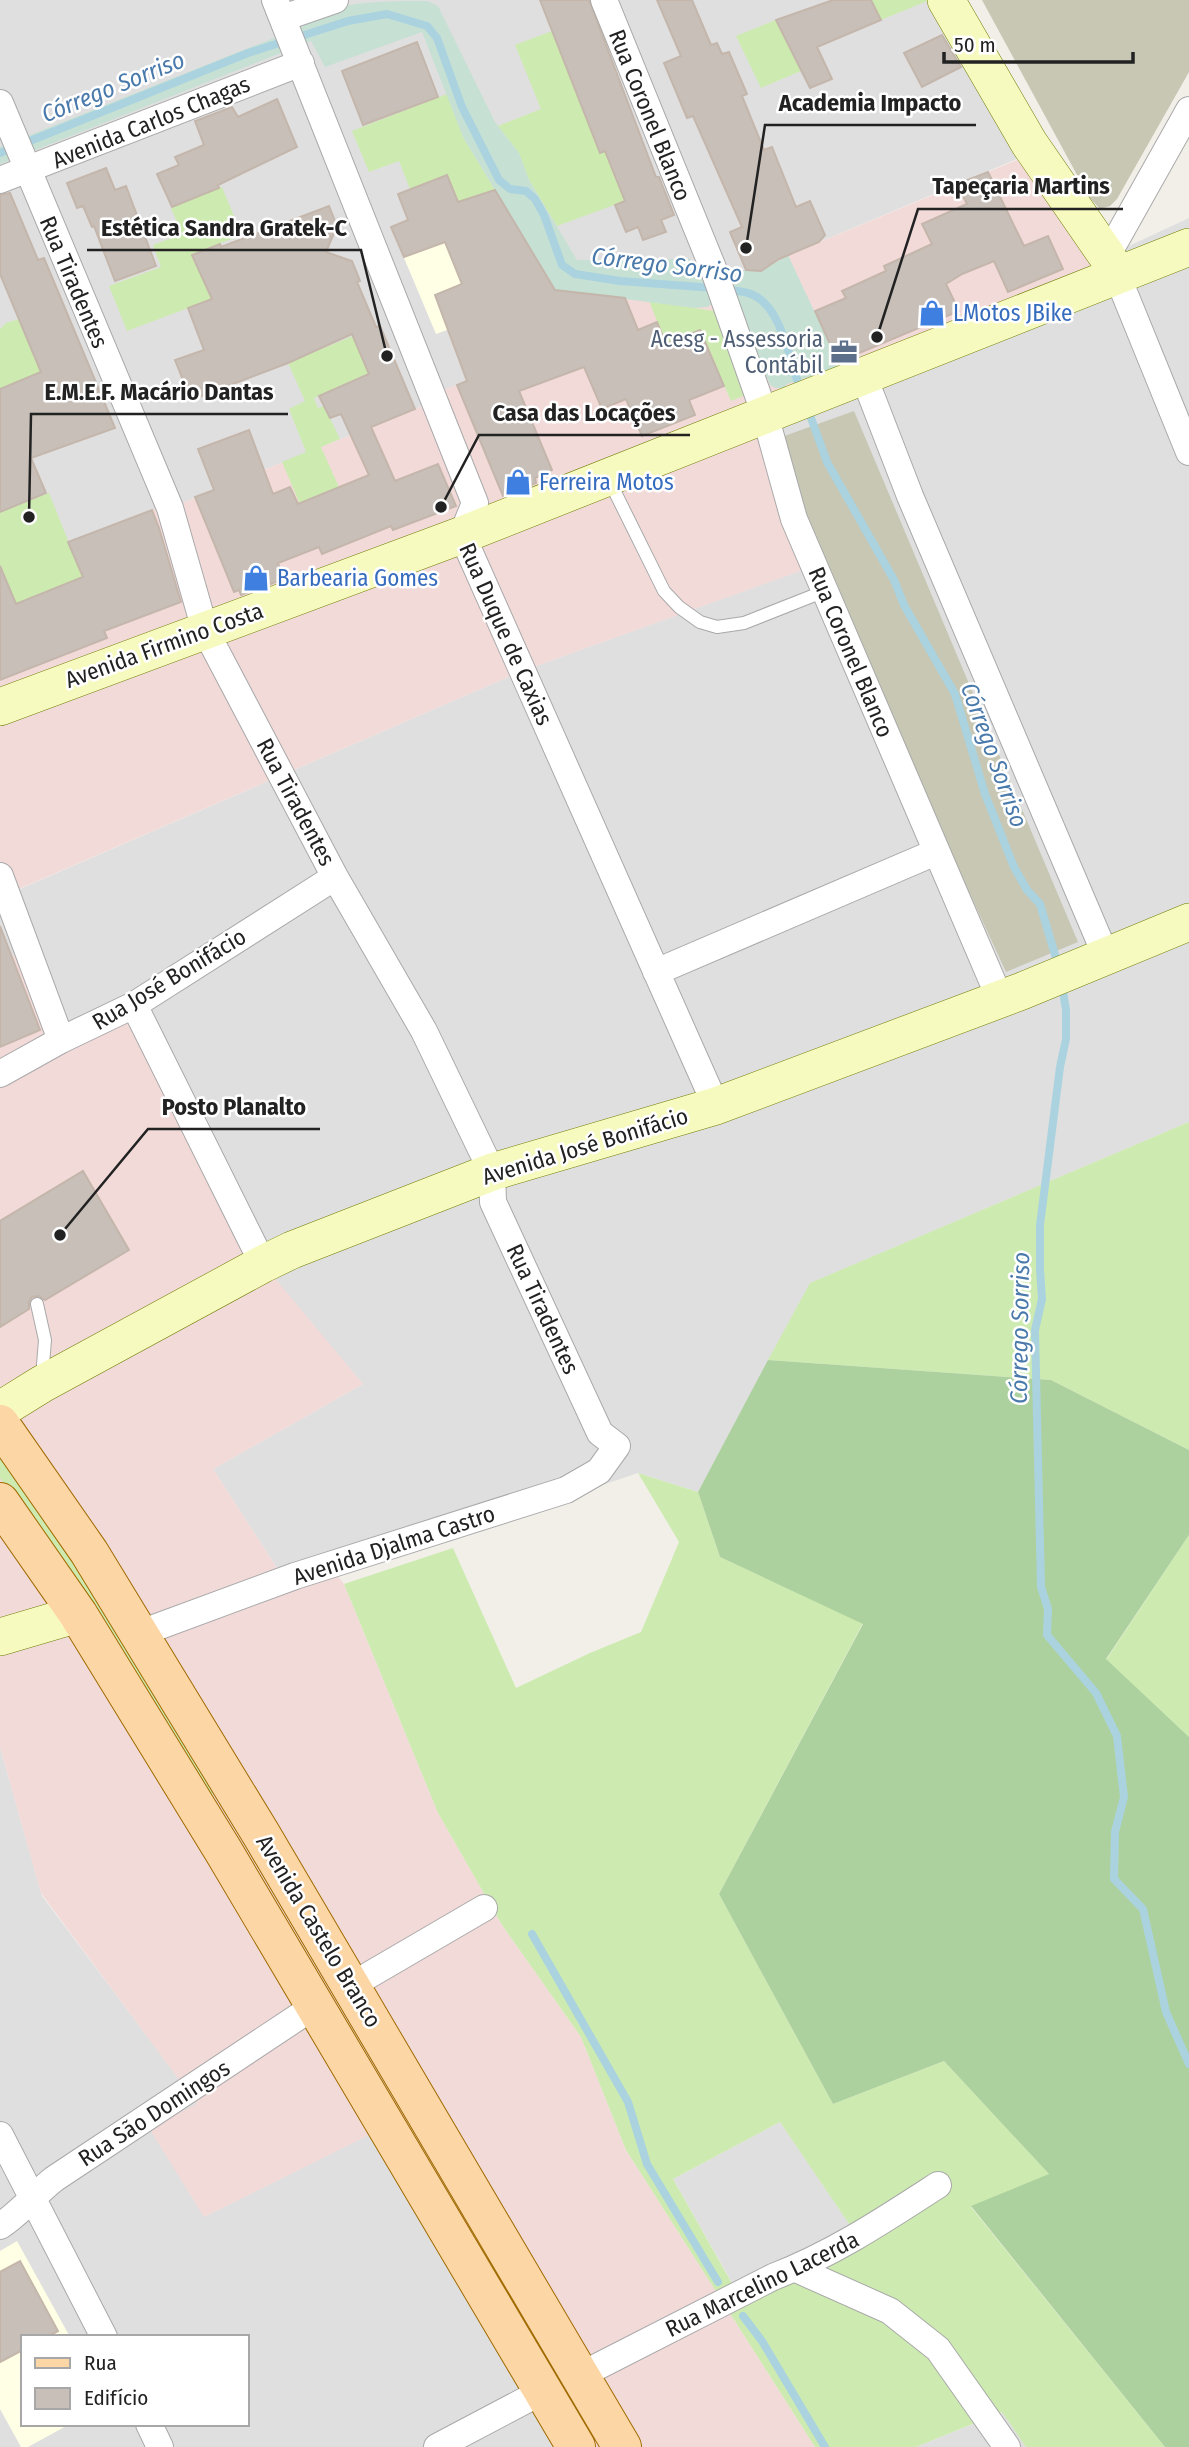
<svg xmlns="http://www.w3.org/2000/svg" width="1189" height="2447" viewBox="0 0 1189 2447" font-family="'Fira Sans Condensed',sans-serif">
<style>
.residential{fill:#e0dfdf;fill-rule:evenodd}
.commercial{fill:#f2dad9}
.education{fill:#ffffe5}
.construction{fill:#c7c7b4}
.grass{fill:#cdebb0;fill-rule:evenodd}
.forest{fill:#add19e}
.wetland{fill:#c6e0d4}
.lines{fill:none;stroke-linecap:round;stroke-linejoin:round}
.stream{stroke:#aad3df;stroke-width:8}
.building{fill:#c7bfb8;stroke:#c4b6ab;stroke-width:2}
.lane-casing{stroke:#a9a9a9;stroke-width:14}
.street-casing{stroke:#a9a9a9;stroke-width:28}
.secondary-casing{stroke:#707d05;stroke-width:38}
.primary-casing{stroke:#a06b00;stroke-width:40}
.lane{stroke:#fff;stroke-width:12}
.street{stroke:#fff;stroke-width:26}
.secondary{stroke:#f7fabf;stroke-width:37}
.primary{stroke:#fcd6a4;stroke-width:38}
.labels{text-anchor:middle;stroke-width:5;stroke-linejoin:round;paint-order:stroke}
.street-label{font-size:23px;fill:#222;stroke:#fff}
.shop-label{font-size:23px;fill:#366cbe;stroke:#fff;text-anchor:start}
.service-label{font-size:23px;fill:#4e5e75;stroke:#fff;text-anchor:end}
.water-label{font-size:24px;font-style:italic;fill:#4a7aab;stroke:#fff}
.leader{fill:none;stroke:#222;stroke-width:2.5}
.callout-dot{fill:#222;stroke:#fff;stroke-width:2.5}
.callout-label{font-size:24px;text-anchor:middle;font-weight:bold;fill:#222;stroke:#fff;stroke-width:5;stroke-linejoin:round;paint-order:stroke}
</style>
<rect width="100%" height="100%" fill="#f2efe9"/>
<path class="residential" d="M0,0H966L1029,154L779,259L761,271L746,270L598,332L433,394L435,401L170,508L0,569Z
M1189,218V1122L811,1283L698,1492L638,1473L291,1590L213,1469L363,1384L65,1043L0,961V862L13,892L522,671L813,566L765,415Z
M0,1747L42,1896L198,2104L204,2217L385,2126L576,2447H0ZM23,2337H247V2424H23Z
M780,2122L859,2237L739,2295L673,2179Z
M1003,2412L1026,2447H916Z"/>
<path class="commercial" d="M1029,155L1117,275L766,415L814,566L522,671L12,892L0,862V569L152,510L168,504L170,508L435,401L432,394L597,333L582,293L620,281L746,270L761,271L779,259Z
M30,950L65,1042L132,1017L263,1264L363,1384L213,1469L291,1590L337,1575L344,1584L438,1813L502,1925L581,2037L626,2150L815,2447H576L385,2127L204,2217L149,2128L197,2104L41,1893L0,1747V961Z"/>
<path class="education" d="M495,190L556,290L436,334L391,227Z
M17,2241L70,2337H23V2424H70L28,2447H21L0,2409V2251Z"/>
<path class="construction" d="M982,0H1189V72L1117,199L1110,206L1100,209L1089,197Z
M854,411L1078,942L1006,972L762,444Z"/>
<path class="grass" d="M871,0H930L881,20Z
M597,14L607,41L563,59L600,152L605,151L625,201L557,226L529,180L519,153L498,126L541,109L515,45Z
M776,20L801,71L761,88L736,36Z
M447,94L463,137L495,190L458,203L447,175L410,189L399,161L369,172L352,131Z
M222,187L242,235L192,254L212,299L127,331L109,286L161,267L153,245L182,234L171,208Z
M649,301L714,311L748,394L731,401L700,330L666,343Z
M19,319L41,372L0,389V329L6,323Z
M353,336L369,373L314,398L318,408L324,406L340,439L321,447L339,487L300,504L282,462L306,452L289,409L305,401L288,363Z
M49,493L83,578L16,604L0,568V512Z
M1189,1122V1450L1051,1380L768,1360L810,1283Z
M0,1454L113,1618L217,1793L212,1796L0,1478Z
M638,1473L698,1492L720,1557L863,1623L719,1894L833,2104L944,2061L1050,2175L971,2207L1165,2447H1026L1002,2412L916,2447H815L626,2150L581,2037L502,1925L438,1813L344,1584L453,1548L516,1688L590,1653L641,1632L679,1542ZM780,2122L858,2237L738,2294L673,2179Z
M1189,1535V1737L1106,1660Z"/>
<path class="forest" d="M768,1360L1051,1380L1189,1450V1535L1106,1659L1189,1737V2447H1165L971,2206L1049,2174L944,2061L833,2104L719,1894L863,1624L720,1557L698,1492Z"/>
<path class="wetland" d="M427,1L438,6L495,122L519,153L529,180L577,260L689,259L703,268L761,271L788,255L838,362L836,368L787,384L784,388H775L770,385L741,314L717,299L708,307L694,308L556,290L463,137L422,32L325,67L311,41L0,164V147L304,26L305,21C332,0 393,1 427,1Z"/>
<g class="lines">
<path class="stream" d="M0,153L248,53L348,21L387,14L427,26L437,38L462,107L499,180L510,189L526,191L535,199L544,215L562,265L575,274L620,281L714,288
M726,290C735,291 746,291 753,295C783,308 790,365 801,391
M807,407L827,462L894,580L904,605L955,694L985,794L1014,867L1027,890L1040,904L1058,965
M1062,985L1066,1010V1039L1060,1067L1040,1225V1269L1042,1299L1035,1330L1041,1587L1048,1609L1047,1635L1096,1693L1117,1736L1124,1797L1115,1832L1114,1879L1143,1909L1166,2012L1189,2064
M532,1934L628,2102L647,2164L718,2282
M743,2316L762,2341L825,2447"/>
</g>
<path class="building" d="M540,0H589L656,177H659L674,215L661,220L666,232L643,240L638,227L626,232L615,205L625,201L605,151L600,153Z
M657,0H692L711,45L717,43L722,54L729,52L747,94L742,96L764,150L772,147L796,207L810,201L825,235L819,242L779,259L761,271L746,270L730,232L742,227L693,116L687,118L664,63L681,56Z
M833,0H871L881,20L817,47L832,79L810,88L776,20Z
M942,35L961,67L922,87L904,53Z
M417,42L438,97L363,125L342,71Z
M277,99L297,147L218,185L219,188L172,207L157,174L179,165L175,157L204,145L195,121L232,107L238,117Z
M106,168L115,190L126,186L156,266L115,281L94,226L92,227L83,206L77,208L67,183Z
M988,172L1024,246L1048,236L1063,269L1008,292L994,261L962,274L946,284L959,311L838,362L815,311L846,298L842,291L886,271L884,266L932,244L922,224L967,204L957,184Z
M447,175L458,202L495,190L555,290L625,298L638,330L657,322L666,344L700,330L724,386L689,400L695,415L642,436L626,399L602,409L584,367L519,391L552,470L535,478L536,483L503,496L457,385L467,381L435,295L462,284L445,242L404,257L391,227L408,220L398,194Z
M10,193L38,260L44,258L115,428L31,458L46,493L0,512V389L41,372L0,274V195Z
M329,206L337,226L326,252L352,261L360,281L357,282L376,327L380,326L415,409L371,427L395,481L438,464L456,506L393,530L391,526L322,554L319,547L278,563L284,579L241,595L239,590L234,592L195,497L214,490L198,449L249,430L273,494L290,487L298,504L369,475L341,414L330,418L319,396L369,374L352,334L288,363L191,400L175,360L204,350L188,308L212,299L192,255L220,244L221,247Z
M152,510L159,528L181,602L104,631L107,638L0,680V566L16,604L83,577L68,542Z
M0,926L40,1030L0,1047Z
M83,1171L129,1250L45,1300L39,1296L32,1297L29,1302V1309L0,1327V1221Z
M20,2261L58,2331L47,2337H23V2350L0,2362V2272Z"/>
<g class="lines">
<g class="lane-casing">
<path id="lane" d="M609,480L664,591L679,607L700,622L717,627L744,623L825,591
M37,1304L45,1340L42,1377"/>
</g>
<g class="street-casing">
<path id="street" d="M275,0L475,503L462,535L716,1106
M604,0L713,268L765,415L794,519L1000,999
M283,18L335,0
M0,103L170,508L205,630L335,877L424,1031L492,1172L493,1202L600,1433L617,1446L599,1471L566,1490L295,1576L138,1634
M0,180L301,63
M1107,256L1189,110
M1117,275L1189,452
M864,377L910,496L1106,956
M0,876L61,1040
M656,972L936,852
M134,1005L263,1264
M0,1074L61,1040L134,1005L335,877
M352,1985L484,1908
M0,2135L104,2337
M0,2226C20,2213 35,2194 54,2179L313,2007
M796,2269L890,2311L938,2349L1007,2447
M581,2375L773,2277C833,2254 884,2220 938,2185
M149,2424L160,2447
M437,2447L543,2391"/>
</g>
<g class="secondary-casing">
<path id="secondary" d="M946,0L1029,143L1107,256L1117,275
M0,707L462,535L1189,247
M0,1410L42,1384L263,1264L292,1250L492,1172L716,1106L1022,991L1189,922
M0,1637L78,1614"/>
</g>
<g class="primary-casing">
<path id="primary" d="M0,1424L89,1552L261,1834L622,2447
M0,1502L78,1614L224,1852L576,2447"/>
</g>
<use href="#lane" class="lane"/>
<use href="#street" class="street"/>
<use href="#secondary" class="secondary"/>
<use href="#primary" class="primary"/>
</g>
<defs>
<g id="shop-bare" transform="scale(2.1)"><path d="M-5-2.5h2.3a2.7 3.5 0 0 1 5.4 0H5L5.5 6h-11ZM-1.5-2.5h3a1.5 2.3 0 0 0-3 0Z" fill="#3f7fe0" stroke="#fff" stroke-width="2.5" paint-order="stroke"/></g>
<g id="office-bare" transform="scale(2.1)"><path d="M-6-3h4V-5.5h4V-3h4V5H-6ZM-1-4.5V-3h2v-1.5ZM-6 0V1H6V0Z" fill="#5c6f8a" stroke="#fff" stroke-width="2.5" paint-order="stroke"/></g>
</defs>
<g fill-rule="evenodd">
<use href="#shop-bare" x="932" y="313"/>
<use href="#office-bare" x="844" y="352"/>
<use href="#shop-bare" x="518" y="482"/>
<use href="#shop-bare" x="256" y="578"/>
</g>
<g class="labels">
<g class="street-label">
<text transform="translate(650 115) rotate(68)" y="8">Rua Coronel Blanco</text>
<text transform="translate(151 122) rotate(-22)" y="8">Avenida Carlos Chagas</text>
<text transform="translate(74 282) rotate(67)" y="8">Rua Tiradentes</text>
<text transform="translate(506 634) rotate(66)" y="8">Rua Duque de Caxias</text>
<text transform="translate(164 645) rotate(-20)" y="8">Avenida Firmino Costa</text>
<text transform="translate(851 652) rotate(67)" y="8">Rua Coronel Blanco</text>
<text transform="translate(296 802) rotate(62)" y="8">Rua Tiradentes</text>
<text transform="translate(169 979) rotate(-31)" y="8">Rua José Bonifácio</text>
<text transform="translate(585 1146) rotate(-17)" y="8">Avenida José Bonifácio</text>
<text transform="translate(543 1309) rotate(65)" y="8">Rua Tiradentes</text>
<text transform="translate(394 1545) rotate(-18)" y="8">Avenida Djalma Castro</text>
<text transform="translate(319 1931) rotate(59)" y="8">Avenida Castelo Branco</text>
<text transform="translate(154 2113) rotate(-33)" y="8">Rua São Domingos</text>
<text transform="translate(762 2284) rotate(-26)" y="8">Rua Marcelino Lacerda</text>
</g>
<g class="shop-label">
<text x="953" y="321">LMotos JBike</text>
<text x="539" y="490">Ferreira Motos</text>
<text x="277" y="586">Barbearia Gomes</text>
</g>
<g class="service-label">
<text x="823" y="347">Acesg - Assessoria<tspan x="823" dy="26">Contábil</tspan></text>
</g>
<g class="water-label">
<text transform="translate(113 87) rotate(-22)" y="8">Córrego Sorriso</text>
<text transform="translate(667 265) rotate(7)" y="8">Córrego Sorriso</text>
<text transform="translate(994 755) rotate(70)" y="8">Córrego Sorriso</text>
<text transform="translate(1020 1328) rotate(-89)" y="8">Córrego Sorriso</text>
</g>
</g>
<path class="leader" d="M746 248L765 125H976M877 337L918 209H1123M387 356L361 250H87M29 517L31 414H288M441 507L479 435H690M60 1235L148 1129H320"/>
<g class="callout-dot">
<circle cx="746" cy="248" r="7"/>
<circle cx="877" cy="337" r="7"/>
<circle cx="387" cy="356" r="7"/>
<circle cx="29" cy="517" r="7"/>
<circle cx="441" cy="507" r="7"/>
<circle cx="60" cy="1235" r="7"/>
</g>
<g class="callout-label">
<text x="870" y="111">Academia Impacto</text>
<text x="1021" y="194">Tapeçaria Martins</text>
<text x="224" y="236">Estética Sandra Gratek-C</text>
<text x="159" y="400">E.M.E.F. Macário Dantas</text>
<text x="584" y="421">Casa das Locações</text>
<text x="234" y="1115">Posto Planalto</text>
</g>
<rect x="21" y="2335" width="228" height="91" fill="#ffffff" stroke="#a7a7a7" stroke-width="2"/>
<rect x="35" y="2358" width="35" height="10" fill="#fcd6a4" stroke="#a7a7a7" stroke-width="2"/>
<text x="84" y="2370" font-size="21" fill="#222222">Rua</text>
<rect x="35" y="2388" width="35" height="21" fill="#c7bfb8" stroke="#a7a7a7" stroke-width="2"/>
<text x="84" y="2405" font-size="21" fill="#222222">Edifício</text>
<path d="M944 52v10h189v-10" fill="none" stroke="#222222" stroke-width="3.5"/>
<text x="954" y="52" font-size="21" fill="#222222" stroke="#ffffff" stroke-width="5" paint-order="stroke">50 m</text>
</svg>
